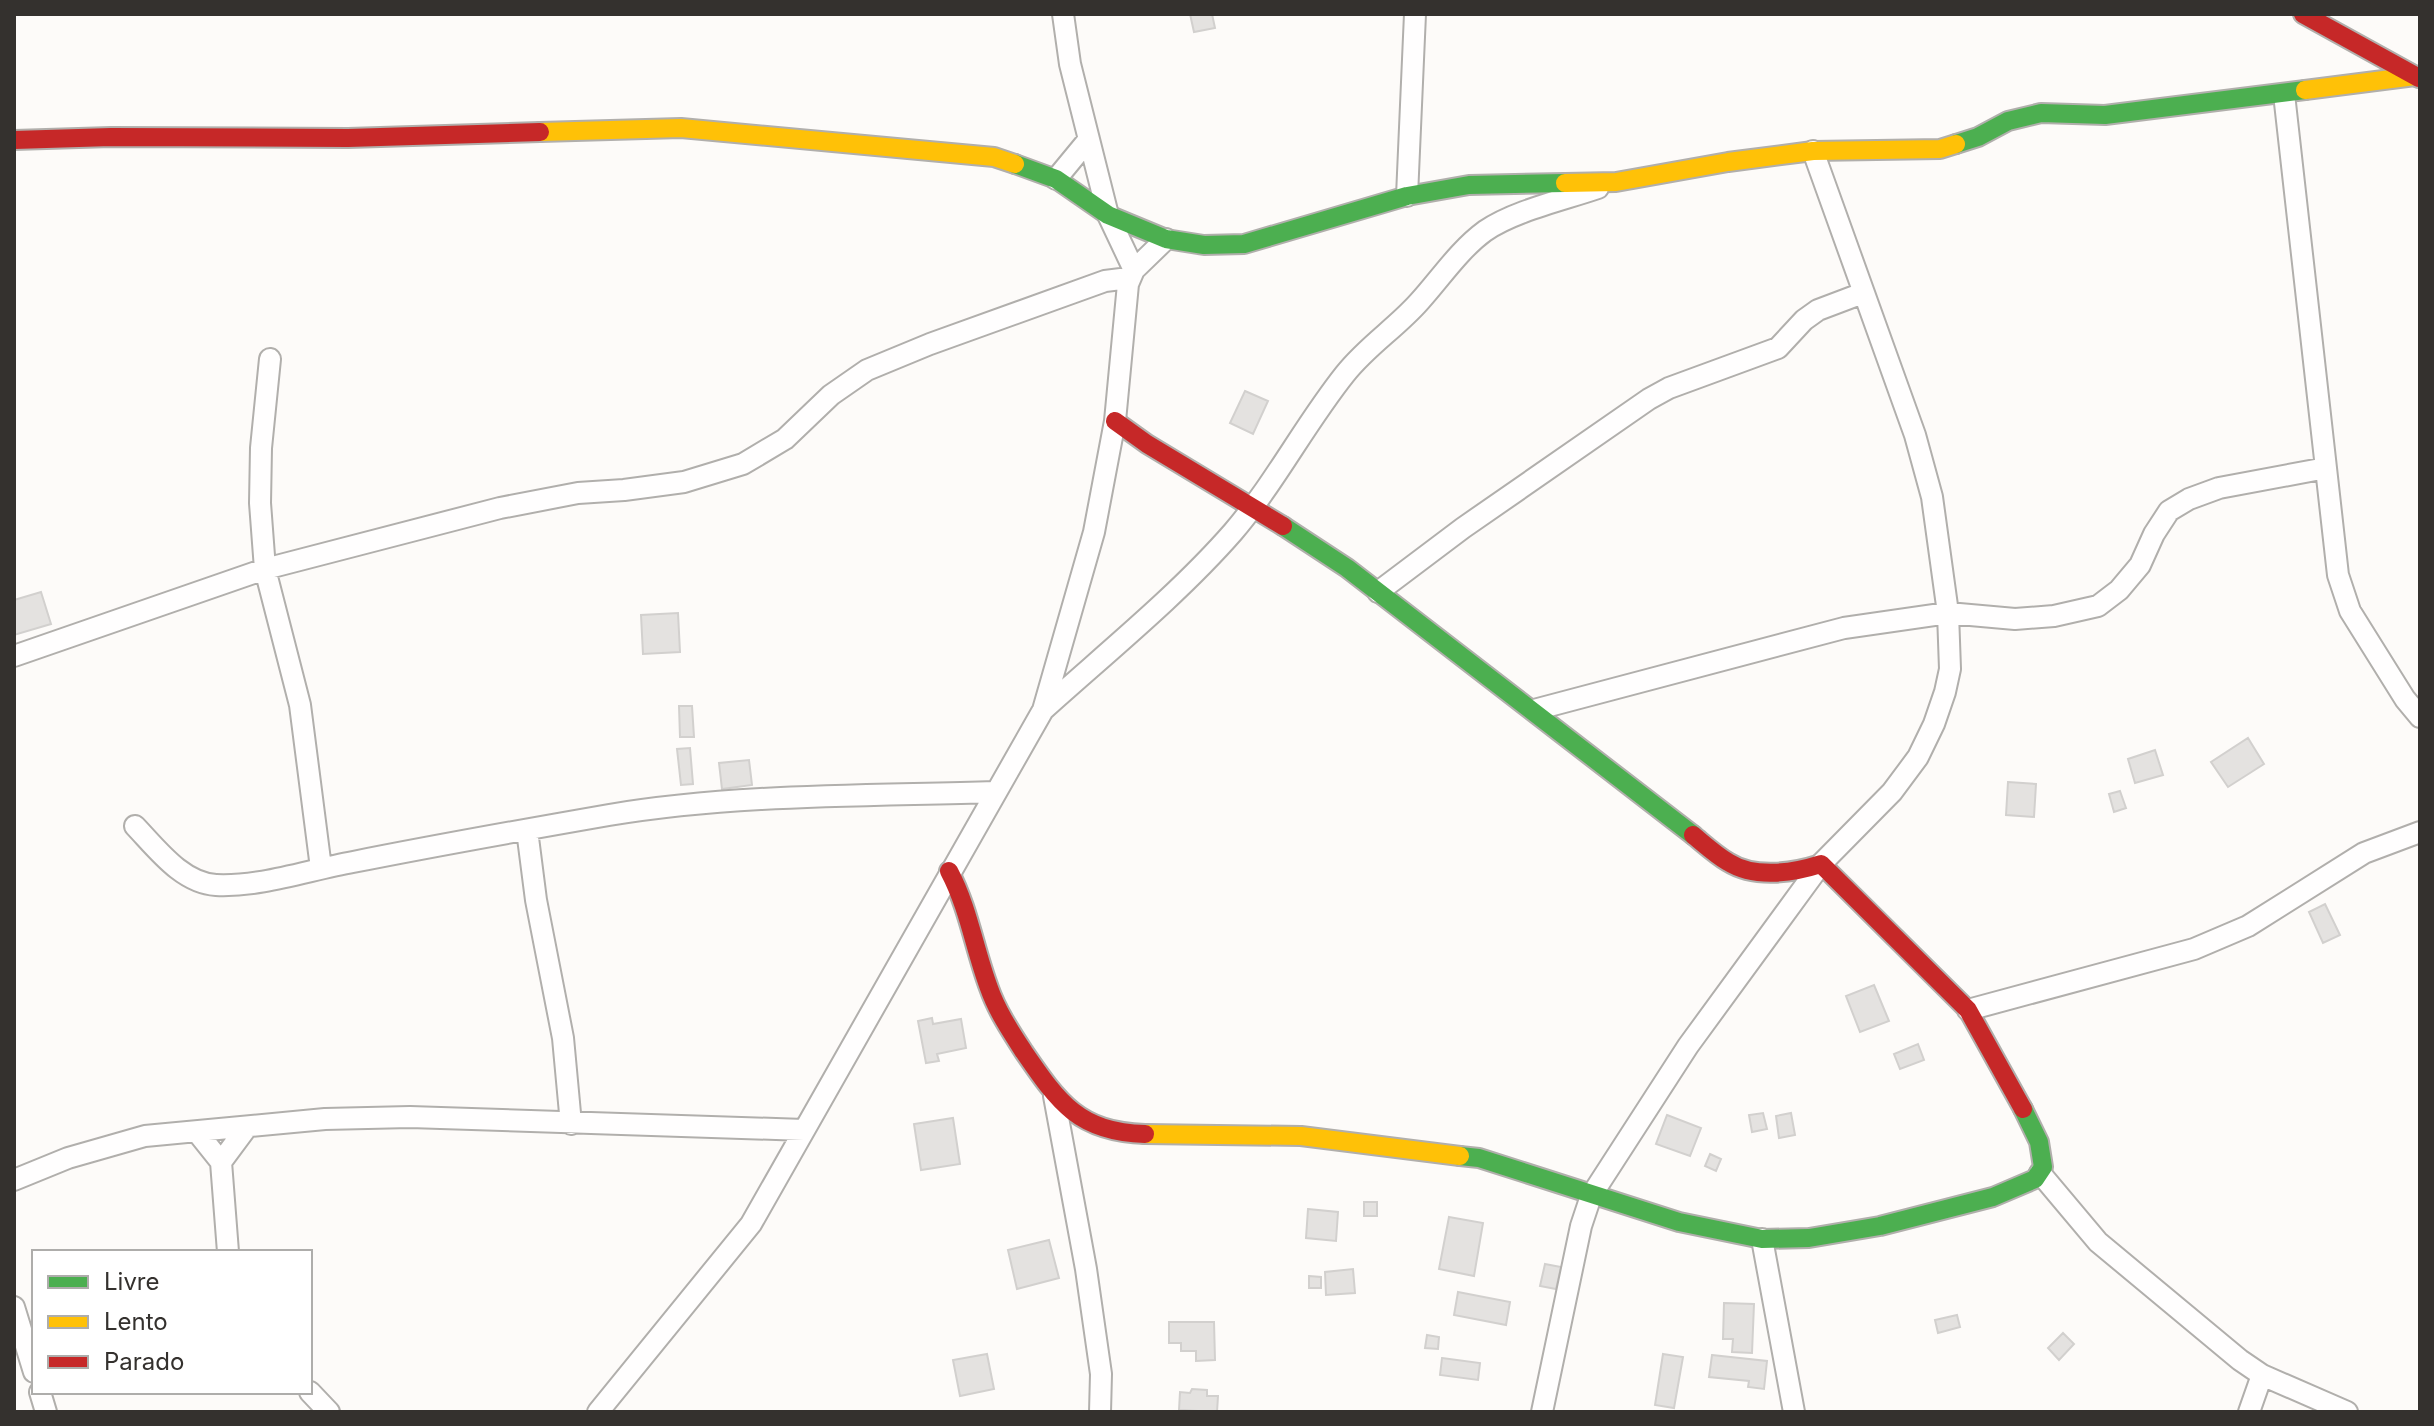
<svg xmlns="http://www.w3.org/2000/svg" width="2434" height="1426" viewBox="0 0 2434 1426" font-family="Inter,sans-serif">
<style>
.building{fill:#e4e2e0;stroke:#d2d0ce;stroke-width:2}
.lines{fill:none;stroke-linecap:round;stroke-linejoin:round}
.street-casing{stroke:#b1afac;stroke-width:24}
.fast-casing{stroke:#b1afac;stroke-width:22}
.slow-casing{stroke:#b1afac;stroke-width:22}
.jam-casing{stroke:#b1afac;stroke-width:22}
.street{stroke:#fffefe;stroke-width:20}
.fast{stroke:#4caf50;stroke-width:18}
.slow{stroke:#ffc107;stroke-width:18}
.jam{stroke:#c62828;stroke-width:18}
</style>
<rect width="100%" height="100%" fill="#fdfbf9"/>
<path class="building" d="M1190,14H1212L1215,28L1194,32Z
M1245,391L1268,401L1253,434L1230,423Z
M41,592L51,624L14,635V600Z
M678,613L680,652L643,654L641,615Z
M679,706H692L694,737H680Z
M2248,738L2264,764L2228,787L2211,762Z
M690,748L693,784L681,785L677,749Z
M2155,750L2163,775L2135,783L2128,759Z
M749,760L752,785L722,789L719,763Z
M2008,782L2036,784L2034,817L2006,815Z
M2120,791L2126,808L2114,812L2109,794Z
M2325,904L2340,935L2323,943L2309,912Z
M1874,985L1889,1021L1860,1032L1846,996Z
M932,1018L933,1024L961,1019L966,1048L937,1054L939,1061L926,1063L918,1021Z
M1918,1044L1924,1060L1900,1069L1894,1054Z
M1763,1113L1767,1129L1752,1132L1749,1115Z
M1791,1113L1795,1135L1779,1138L1776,1116Z
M1667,1115L1701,1128L1690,1156L1656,1144Z
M953,1118L960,1164L921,1170L914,1124Z
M1710,1154L1721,1159L1716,1171L1705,1166Z
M1364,1202H1377V1216H1364Z
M1308,1209L1338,1212L1336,1241L1306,1238Z
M1449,1217L1483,1223L1474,1276L1439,1269Z
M1049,1240L1059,1278L1017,1289L1008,1250Z
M1545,1264L1561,1267L1556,1289L1540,1286Z
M1353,1269L1355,1293L1326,1295L1325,1272Z
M1309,1276L1321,1277V1288H1309Z
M1458,1292L1510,1302L1506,1325L1454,1315Z
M1724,1303L1754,1304L1752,1353L1732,1352L1733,1339H1723Z
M1957,1315L1960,1327L1938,1333L1935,1320Z
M1169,1322H1214L1215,1360L1196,1361V1351H1181V1343H1169Z
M2063,1333L2074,1344L2059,1360L2048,1348Z
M1427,1335L1439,1337L1438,1349L1425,1348Z
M987,1354L994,1389L960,1396L953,1360Z
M1663,1354L1683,1357L1674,1408L1655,1405Z
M1712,1355L1767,1361L1764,1389L1748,1387L1749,1381L1709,1377Z
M1442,1358L1480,1363L1478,1380L1440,1375Z
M1192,1389L1207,1390V1396H1218L1217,1412L1179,1410L1180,1392L1190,1393Z"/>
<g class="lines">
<g class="street-casing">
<path id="street" d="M1063,14L1070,64L1108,215L1134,270
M2284,94L2338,575L2350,611L2405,699L2420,717
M1056,179L1089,139
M1407,196L1415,14
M270,359L261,448L260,503L265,569L300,705L321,868
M1378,592L1463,528L1649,399L1669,388L1778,348L1804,320L1818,310L1863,293
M14,656L265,569L500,508L578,493L624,490L684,482L743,464L785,439L831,395L867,370L930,344L1105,281L1121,279L1128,284
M1043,710C1105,654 1178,595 1233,532C1275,483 1305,424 1345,374C1367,346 1396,328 1419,302C1440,279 1459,250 1485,231C1514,211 1563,200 1598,188
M1534,710L1844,628L1948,613L2015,619L2054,616L2098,606L2119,590L2140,565L2154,534L2169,511L2189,499L2219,488L2326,468
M135,826C157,849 182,883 216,885C262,887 308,870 353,862C438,845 523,830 609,815C735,794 866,796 994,792
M527,830L536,900L563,1038L571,1124
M1968,1010L2194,949L2248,926L2364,853L2420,832
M1054,1096L1086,1269L1101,1374L1100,1412
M197,1132L221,1162L228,1252
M221,1162L247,1127
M2040,1173L2098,1242L2240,1360L2262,1375L2347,1412
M14,1180L68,1158L145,1136L325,1119L410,1117L804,1130
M1762,1239L1794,1412
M14,1307L34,1372
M40,1392L46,1412
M310,1392L329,1412
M598,1412L751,1224L1043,710L1094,532L1115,421L1128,284L1134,270L1166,239
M1542,1412L1581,1226L1591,1196L1688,1046L1821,864L1892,792L1918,757L1934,724L1945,692L1950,669L1948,613L1932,497L1915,435L1813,151
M2249,1412L2262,1375"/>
</g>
<g class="fast-casing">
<path id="fast" d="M1956,144L1978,137L2008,121L2041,113L2105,115L2305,90
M1015,164L1056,179L1108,215L1166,239L1204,245L1244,244L1407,196L1469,185L1565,183
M1283,526L1347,568L1693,835
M1460,1156L1479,1158L1679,1222L1762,1239L1809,1238L1880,1226L1993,1197L2035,1179L2043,1167L2039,1142L2023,1109"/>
</g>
<g class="slow-casing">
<path id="slow" d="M2305,90L2415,76
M540,132L681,128L994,157L1015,164
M1565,183L1616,182L1728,162L1813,151L1940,149L1956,144
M1145,1134L1301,1136L1460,1156"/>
</g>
<g class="jam-casing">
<path id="jam" d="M2303,14L2419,78
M14,140L111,137L348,138L540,132
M1115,421L1147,444L1283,526
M1693,835C1704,844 1716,855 1728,862C1755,879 1793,873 1821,864L1968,1010L2023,1109
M949,871C969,909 974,948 989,988C997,1011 1011,1032 1024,1052C1059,1103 1079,1132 1145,1134"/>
</g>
<use href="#street" class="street"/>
<use href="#fast" class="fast"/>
<use href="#slow" class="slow"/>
<use href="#jam" class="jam"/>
</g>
<rect width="2434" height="1426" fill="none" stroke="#34312e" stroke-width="32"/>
<rect x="32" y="1250" width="280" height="144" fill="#ffffff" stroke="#aeadab" stroke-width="2"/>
<rect x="48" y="1276" width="40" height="12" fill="#4caf50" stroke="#aeadab" stroke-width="2"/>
<text x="104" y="1290" font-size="24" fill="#34312e">Livre</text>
<rect x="48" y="1316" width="40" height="12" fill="#ffc107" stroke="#aeadab" stroke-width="2"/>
<text x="104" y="1330" font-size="24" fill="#34312e">Lento</text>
<rect x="48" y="1356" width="40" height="12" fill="#c62828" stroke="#aeadab" stroke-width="2"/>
<text x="104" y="1370" font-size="24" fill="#34312e">Parado</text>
</svg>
